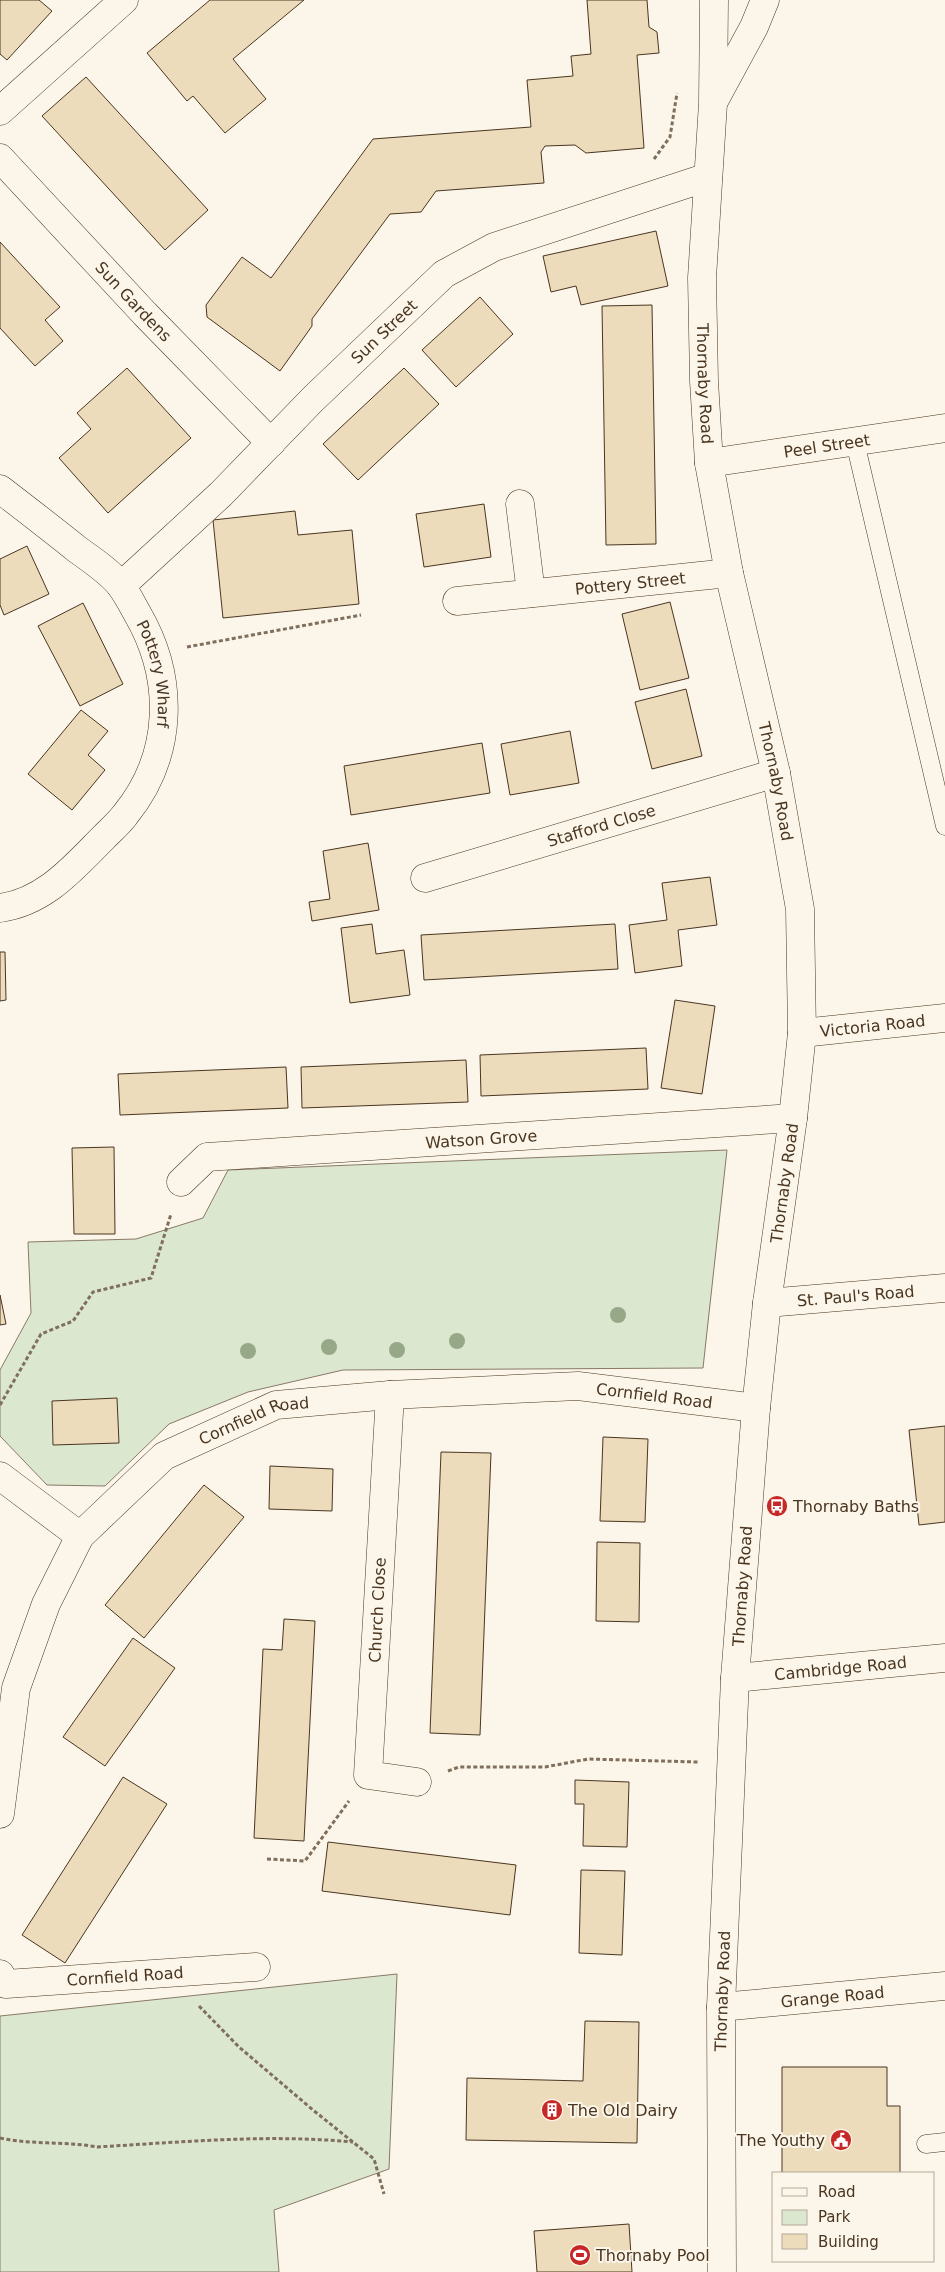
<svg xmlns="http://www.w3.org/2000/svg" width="945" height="2272" viewBox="0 0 945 2272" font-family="'DejaVu Sans',sans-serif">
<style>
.green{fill:#dce7d0;stroke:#887966}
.building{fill:#ecdcbc;stroke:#4a3520}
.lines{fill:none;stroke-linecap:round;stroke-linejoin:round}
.lane-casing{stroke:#4a3520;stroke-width:19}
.street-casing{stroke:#4a3520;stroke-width:29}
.secondary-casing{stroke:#4a3520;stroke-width:29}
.path{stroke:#7f6f5c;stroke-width:3;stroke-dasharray:4 2.5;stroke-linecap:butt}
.lane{stroke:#fbf6e9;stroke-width:18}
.street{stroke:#fbf6e9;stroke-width:28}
.secondary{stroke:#fbf6e9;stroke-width:28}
.tree{fill:#96a887}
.labels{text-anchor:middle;stroke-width:4;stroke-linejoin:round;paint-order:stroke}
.street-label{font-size:16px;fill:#4a3520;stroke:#fbf6e9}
.poi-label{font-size:16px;fill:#4a3520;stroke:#fbf6e9;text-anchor:start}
</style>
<rect width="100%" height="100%" fill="#fbf6e9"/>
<path class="green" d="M727,1150L703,1368L343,1370L248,1392L169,1424L105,1486L47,1485L0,1436V1370L31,1313L28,1242L136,1239L203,1218L228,1170Z
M397,1974L389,2169L274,2210L279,2272H0V2016Z"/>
<path class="building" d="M0,0H39L52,11L7,60L0,54Z
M210,0H304L233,59L266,99L225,133L193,96L187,101L147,53Z
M587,0H647L649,27L657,32L659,53L637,55L644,148L586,153L575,145L545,146L541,152L544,183L436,191L421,212L390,214L312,319V326L280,371L207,317L206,305L242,257L271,278L373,139L531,127L527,80L573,76L571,56L591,54Z
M86,77L208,210L165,250L42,116Z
M656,231L668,286L581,305L576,286L551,292L543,256Z
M0,242L60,307L45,320L63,341L35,366L0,328Z
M480,297L513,334L456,387L422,350Z
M652,305L656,544L606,545L602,306Z
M127,368L191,438L108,513L59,458L91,429L77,413Z
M404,368L439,404L358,480L323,444Z
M484,504L491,557L424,567L416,514Z
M295,511L298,535L352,530L359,604L223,618L213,520Z
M27,546L49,594L4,615L0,605V559Z
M670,602L689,678L640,690L622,614Z
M83,603L123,684L80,706L38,626Z
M686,689L702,756L652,769L635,702Z
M81,710L108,731L88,755L105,770L72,810L28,774Z
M570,731L579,783L510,795L501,744Z
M482,743L490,793L351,815L344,766Z
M368,843L379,910L312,921L309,902L330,899L323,851Z
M710,877L717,925L678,930L682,966L635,973L629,925L667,920L662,883Z
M372,924L376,954L404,950L410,995L350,1003L341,928Z
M615,924L618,969L424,980L421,935Z
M0,952H5L6,1000L0,1001Z
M675,1000L715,1006L702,1094L661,1088Z
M646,1048L648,1089L481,1096L480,1055Z
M466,1060L468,1102L302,1108L301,1067Z
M286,1067L288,1108L120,1115L118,1074Z
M114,1147L115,1234H74L72,1148Z
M0,1295L6,1324L0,1325Z
M117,1398L119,1443L53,1445L52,1401Z
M945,1426V1522L919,1525L909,1430Z
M603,1437L648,1439L645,1522L600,1521Z
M441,1452L491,1453L480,1735L430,1733Z
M270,1466L333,1469L332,1511L269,1509Z
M204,1485L244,1517L144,1638L105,1605Z
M597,1542L640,1543L639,1622L596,1621Z
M284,1619L315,1621L304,1841L254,1838L263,1649L282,1650Z
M133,1638L175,1668L105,1766L63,1737Z
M123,1777L167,1804L65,1963L22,1935Z
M575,1780L629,1782L627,1847L583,1846L584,1804H575Z
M328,1842L516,1865L510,1915L322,1891Z
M581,1870L625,1871L622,1955L579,1953Z
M585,2021L639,2022L637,2143L466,2140L467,2078L583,2081Z
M782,2067H887V2106H900V2173H782Z
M629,2224L632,2272H537L534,2231Z"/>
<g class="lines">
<g class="lane-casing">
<path id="lane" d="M855,442L945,826
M926,2144L945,2142"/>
</g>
<g class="street-casing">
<g id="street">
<path d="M0,111L124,0"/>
<path id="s1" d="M0,158L145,314L271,443"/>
<path id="s2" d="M709,463L945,428"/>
<path id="s3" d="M0,489C26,509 52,529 78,550C92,560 110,572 121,586C127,594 132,604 137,613C175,678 174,755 125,815C119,823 111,830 104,837C74,867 45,902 0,908"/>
<path d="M520,504L531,593"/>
<path id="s4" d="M121,586L221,494L313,399L444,274L494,247L708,177"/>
<path id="s5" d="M457,601L729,573"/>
<path id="s6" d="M425,878L776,773"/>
<path id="s7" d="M802,1033L945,1018"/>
<path id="s8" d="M181,1182L207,1157L793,1118"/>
<path id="s9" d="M767,1303L945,1288"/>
<path d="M390,1395L368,1775L417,1782"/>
<path d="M0,1476L80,1536"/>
<path id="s10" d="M735,1678L945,1658"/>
<path id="s11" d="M0,1814L16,1688L46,1604L80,1536L164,1456L276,1405L390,1395L578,1386L756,1408"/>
<path id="s12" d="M0,1974L6,1984L256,1967"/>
<path id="s13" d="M721,2007L945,1986"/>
</g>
</g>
<g class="secondary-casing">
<g id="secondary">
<path id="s14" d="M714,0L713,103L702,278L704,381L709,463L729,573L776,773L800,909L802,1033L793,1118L767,1303L756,1408L735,1678L721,2007L722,2272"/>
<path d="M715,99L754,27L765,0"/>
</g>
</g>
<path class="path" d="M654,159L670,137L677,93
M187,647L361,615
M0,1405L41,1334L73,1321L93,1292L151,1278L171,1214
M448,1771L459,1767H545L588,1759L698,1762
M267,1859L305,1861L349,1801
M199,2006L239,2047L313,2110L374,2159L384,2194
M0,2138C32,2145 65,2141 97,2147C182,2142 268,2134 353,2142"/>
<use href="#lane" class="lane"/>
<use href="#street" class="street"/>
<use href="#secondary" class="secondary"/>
</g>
<g class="tree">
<circle cx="618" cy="1315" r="8"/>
<circle cx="457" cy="1341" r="8"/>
<circle cx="329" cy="1347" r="8"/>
<circle cx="397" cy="1350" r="8"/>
<circle cx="248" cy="1351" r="8"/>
</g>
<defs>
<g id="bus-disc" transform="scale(1.125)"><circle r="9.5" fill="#c62828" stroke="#fbf6e9"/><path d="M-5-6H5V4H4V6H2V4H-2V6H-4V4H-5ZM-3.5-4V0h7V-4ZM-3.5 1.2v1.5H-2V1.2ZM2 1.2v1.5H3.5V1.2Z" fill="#fff"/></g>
<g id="building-disc" transform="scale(1.125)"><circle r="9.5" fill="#c62828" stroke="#fbf6e9"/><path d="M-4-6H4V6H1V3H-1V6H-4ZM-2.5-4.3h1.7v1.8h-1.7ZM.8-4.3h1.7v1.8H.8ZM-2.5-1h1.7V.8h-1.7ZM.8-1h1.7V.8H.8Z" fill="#fff"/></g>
<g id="civic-disc" transform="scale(1.125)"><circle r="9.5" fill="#c62828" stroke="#fbf6e9"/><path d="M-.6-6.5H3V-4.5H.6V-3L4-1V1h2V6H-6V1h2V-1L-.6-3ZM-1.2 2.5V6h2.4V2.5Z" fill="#fff"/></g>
<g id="stadium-disc" transform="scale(1.125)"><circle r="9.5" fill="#c62828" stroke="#fbf6e9"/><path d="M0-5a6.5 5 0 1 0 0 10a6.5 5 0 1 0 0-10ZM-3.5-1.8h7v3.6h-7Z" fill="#fff"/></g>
</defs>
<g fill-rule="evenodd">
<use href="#bus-disc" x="777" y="1506"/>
<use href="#building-disc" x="552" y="2110"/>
<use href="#civic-disc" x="841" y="2140"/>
<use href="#stadium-disc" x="580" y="2255"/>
</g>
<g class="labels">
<g class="street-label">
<text dy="6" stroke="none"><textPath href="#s1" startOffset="196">Sun Gardens</textPath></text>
<text dy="6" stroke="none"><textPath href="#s4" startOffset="366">Sun Street</textPath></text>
<text dy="6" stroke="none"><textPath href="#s14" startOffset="384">Thornaby Road</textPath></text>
<text dy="6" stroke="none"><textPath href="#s2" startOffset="119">Peel Street</textPath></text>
<text dy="6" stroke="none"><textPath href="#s5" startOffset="174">Pottery Street</textPath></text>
<text dy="6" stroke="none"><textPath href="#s3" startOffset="251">Pottery Wharf</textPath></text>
<text dy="6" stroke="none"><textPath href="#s14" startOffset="789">Thornaby Road</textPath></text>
<text dy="6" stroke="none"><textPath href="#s6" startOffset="184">Stafford Close</textPath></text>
<text dy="6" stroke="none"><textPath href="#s7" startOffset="71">Victoria Road</textPath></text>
<text dy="6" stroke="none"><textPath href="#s8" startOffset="311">Watson Grove</textPath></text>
<text transform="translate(784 1183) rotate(-82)" y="6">Thornaby Road</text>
<text dy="6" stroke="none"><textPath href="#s9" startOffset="89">St. Paul's Road</textPath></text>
<text dy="6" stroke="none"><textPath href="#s11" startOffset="911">Cornfield Road</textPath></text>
<text dy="6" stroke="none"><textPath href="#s11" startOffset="506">Cornfield Road</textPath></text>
<text transform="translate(742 1586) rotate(-86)" y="6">Thornaby Road</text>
<text transform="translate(377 1610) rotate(-87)" y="6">Church Close</text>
<text dy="6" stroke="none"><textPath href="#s10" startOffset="106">Cambridge Road</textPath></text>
<text dy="6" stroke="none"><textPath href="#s12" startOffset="131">Cornfield Road</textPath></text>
<text transform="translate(722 1991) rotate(-88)" y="6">Thornaby Road</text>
<text dy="6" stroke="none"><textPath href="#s13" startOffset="112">Grange Road</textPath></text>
</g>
<g class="poi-label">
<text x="793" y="1512">Thornaby Baths</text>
<text x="568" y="2116">The Old Dairy</text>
<text x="825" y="2146" text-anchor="end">The Youthy</text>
<text x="596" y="2261">Thornaby Pool</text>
</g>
</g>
<rect x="772" y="2172" width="162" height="90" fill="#fbf6e9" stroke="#b4a999"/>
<rect x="782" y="2188" width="25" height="8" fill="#fbf6e9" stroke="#b4a999"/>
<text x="818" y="2197" font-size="15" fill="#4a3520">Road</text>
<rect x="782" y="2210" width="25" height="15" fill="#dce7d0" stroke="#b4a999"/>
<text x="818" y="2222" font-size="15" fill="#4a3520">Park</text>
<rect x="782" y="2234" width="25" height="15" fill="#ecdcbc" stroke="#b4a999"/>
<text x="818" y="2247" font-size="15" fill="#4a3520">Building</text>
</svg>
